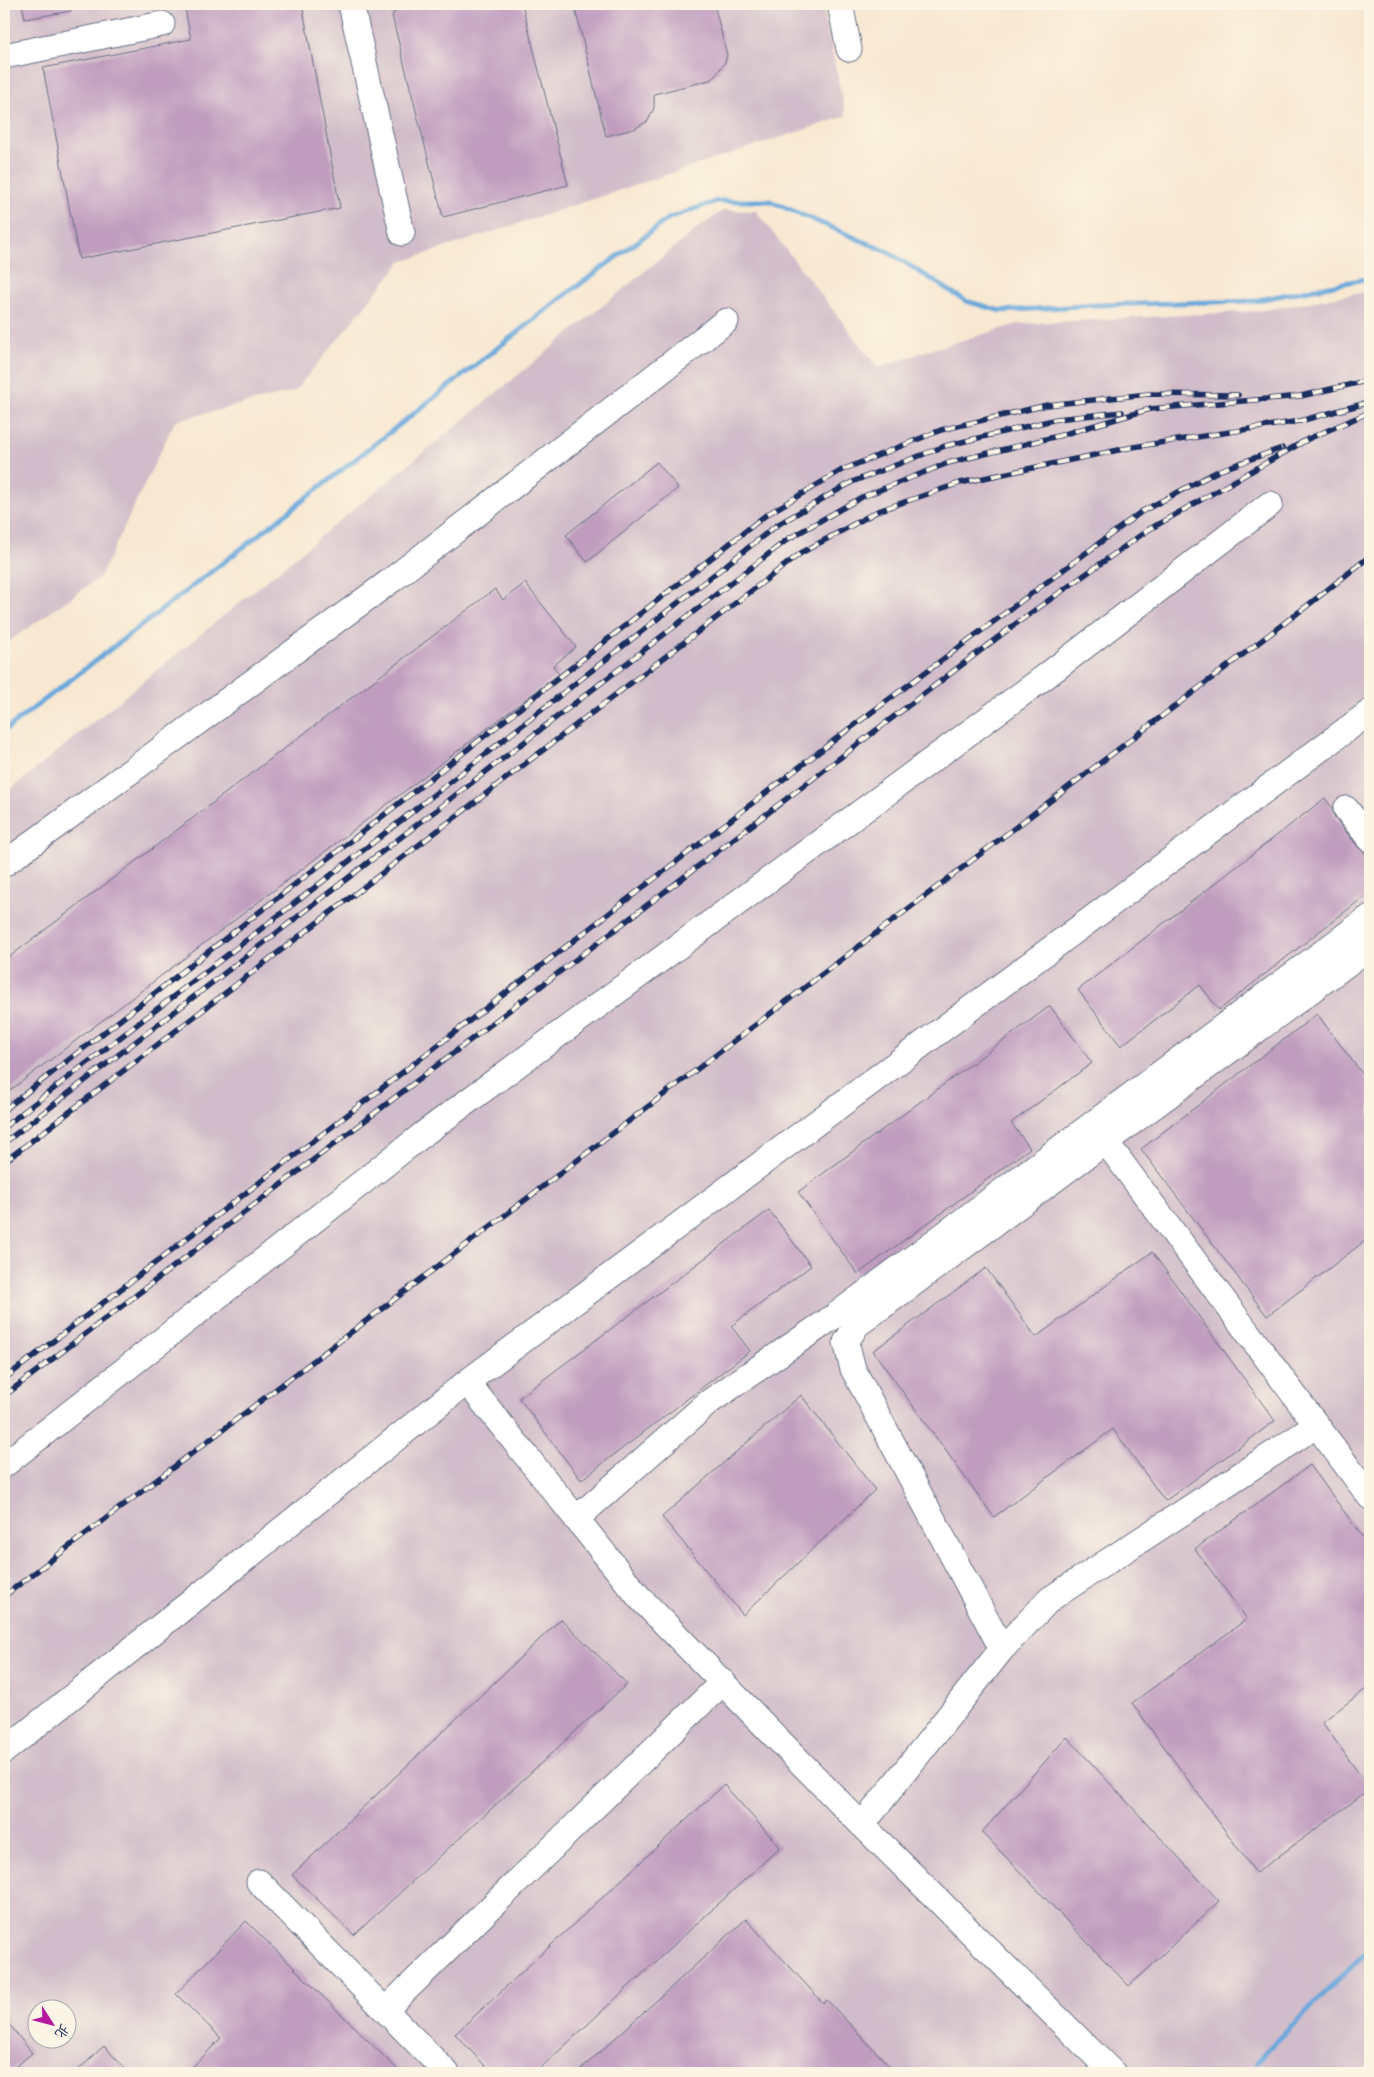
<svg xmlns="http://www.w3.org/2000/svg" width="1374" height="2077" viewBox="0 0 1374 2077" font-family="Pangolin,'LXGW WenKai TC',sans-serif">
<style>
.industrial{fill:#d1bdc9;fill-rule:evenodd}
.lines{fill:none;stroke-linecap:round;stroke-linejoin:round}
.stream{stroke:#69a8db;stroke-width:5}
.building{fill:#c09dbf}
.minor-casing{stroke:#687086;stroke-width:27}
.minor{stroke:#fff;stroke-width:25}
.rail-casing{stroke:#1b2f5e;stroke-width:5.5}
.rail{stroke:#fcf5e5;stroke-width:4;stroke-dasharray:11;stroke-linecap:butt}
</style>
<rect width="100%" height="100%" fill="#fcf5e5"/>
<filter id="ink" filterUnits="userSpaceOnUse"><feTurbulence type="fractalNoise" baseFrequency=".02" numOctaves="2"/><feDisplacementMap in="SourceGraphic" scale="10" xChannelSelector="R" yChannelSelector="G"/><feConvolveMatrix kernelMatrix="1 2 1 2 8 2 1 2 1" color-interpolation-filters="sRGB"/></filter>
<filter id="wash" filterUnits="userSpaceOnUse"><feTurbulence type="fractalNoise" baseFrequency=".0096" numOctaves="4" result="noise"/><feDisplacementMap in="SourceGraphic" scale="20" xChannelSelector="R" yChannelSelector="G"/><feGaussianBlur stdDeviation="1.12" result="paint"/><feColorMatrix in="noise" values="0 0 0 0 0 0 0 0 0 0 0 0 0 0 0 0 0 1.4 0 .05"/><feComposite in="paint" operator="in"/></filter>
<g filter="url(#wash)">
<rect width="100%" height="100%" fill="#f8e8d1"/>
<path class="industrial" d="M4,4H822L846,116L401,262L295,391L175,421L100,577L4,645Z
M724,210L756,211L878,368L929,350L1018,324L1259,311L1370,291V2064L1360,2073H4V795L698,228ZM38,2010H68V2040H38Z"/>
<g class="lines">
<path class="stream" d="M4,731L246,545L560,299L669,218L717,201H770L888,252L966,301L1001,311L1096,305L1253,301L1370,278
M1256,2062L1370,1948"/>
</g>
<g id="blocks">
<path class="building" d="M22,4H71V11L25,19Z
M184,4H302L340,208L79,259L43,68L191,39Z
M399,4H522L568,185L443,217L392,16Z
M574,4H714L727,55L725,62L716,75L710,80L654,94V108L648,121L634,129L606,136Z
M657,462L678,488L587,562L566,535Z
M525,583L576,647L553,666L559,674L4,1095V961L495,589L503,600Z
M1325,798L1332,808L1335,818L1359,848L1370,857V892L1219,1010L1200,985L1121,1046L1078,990Z
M1050,1006L1092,1063L1011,1123L1030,1148L858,1274L798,1192Z
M1317,1014L1370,1084V1237L1267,1316L1141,1149Z
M769,1210L811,1266L731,1326L750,1351L581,1480L519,1398Z
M1152,1252L1275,1421L1165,1501L1113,1429L994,1517L873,1351L986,1268L1036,1337Z
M801,1395L875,1490L743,1615L662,1517Z
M1310,1465L1370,1547V1686L1322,1722L1370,1789L1256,1873L1132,1703L1247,1619L1195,1549Z
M561,1619L627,1684L354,1935L292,1875Z
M1067,1737L1219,1901L1129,1986L982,1832Z
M724,1785L780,1847L535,2073H492L455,2034Z
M746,1919L823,2003L827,2000L896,2073H577Z
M246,1921L401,2073H187L221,2038L176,1994Z
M4,2018L32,2053L8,2073H4Z
M104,2046L129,2073H75Z"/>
</g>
</g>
<g filter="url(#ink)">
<use href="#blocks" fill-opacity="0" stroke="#687086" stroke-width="1"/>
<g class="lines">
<g class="minor-casing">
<path id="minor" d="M351,4L402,233
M840,4L849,49
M4,56L162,24
M1346,809L1370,839
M4,864L393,579L726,321
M1106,1142L1370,1497
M467,1382L639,1597L846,1809L1113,2073
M4,1465L426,1132L1046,676L1270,504
M576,1519L709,1402L836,1315L1370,917
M1002,1649L1050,1599L1317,1425
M4,1751L467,1382L1370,712
M862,1825L1002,1649L853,1369L846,1342L857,1325L1370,947
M259,1882L447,2073
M385,2010L723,1682"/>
</g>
<use href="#minor" class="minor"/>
<g class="rail-casing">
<path id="rail" d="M4,1110L356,837L766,515L842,470L941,430L1047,405L1148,394L1238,395
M4,1127L366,848L777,525L852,482L945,446L1057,419L1122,412
M4,1143L788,539L862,497L948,463L1058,436L1150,409L1301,396L1370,380
M4,1162L801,553L878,511L960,483L1133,447L1300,421L1370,402
M4,1379L841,735L1141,512L1218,471L1282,448
M4,1396L1014,625L1148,530L1308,439L1370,412
M4,1596L1312,602L1370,556"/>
</g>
<use href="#rail" class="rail"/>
</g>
</g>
<rect width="1374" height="2077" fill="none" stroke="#fcf5e5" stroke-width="20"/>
<g transform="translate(52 2024) rotate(126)"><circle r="24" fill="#fcf5e5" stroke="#a2a6af"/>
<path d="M0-4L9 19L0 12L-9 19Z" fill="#b5179e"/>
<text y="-8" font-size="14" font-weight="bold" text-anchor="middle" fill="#1b2f5e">北</text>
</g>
</svg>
